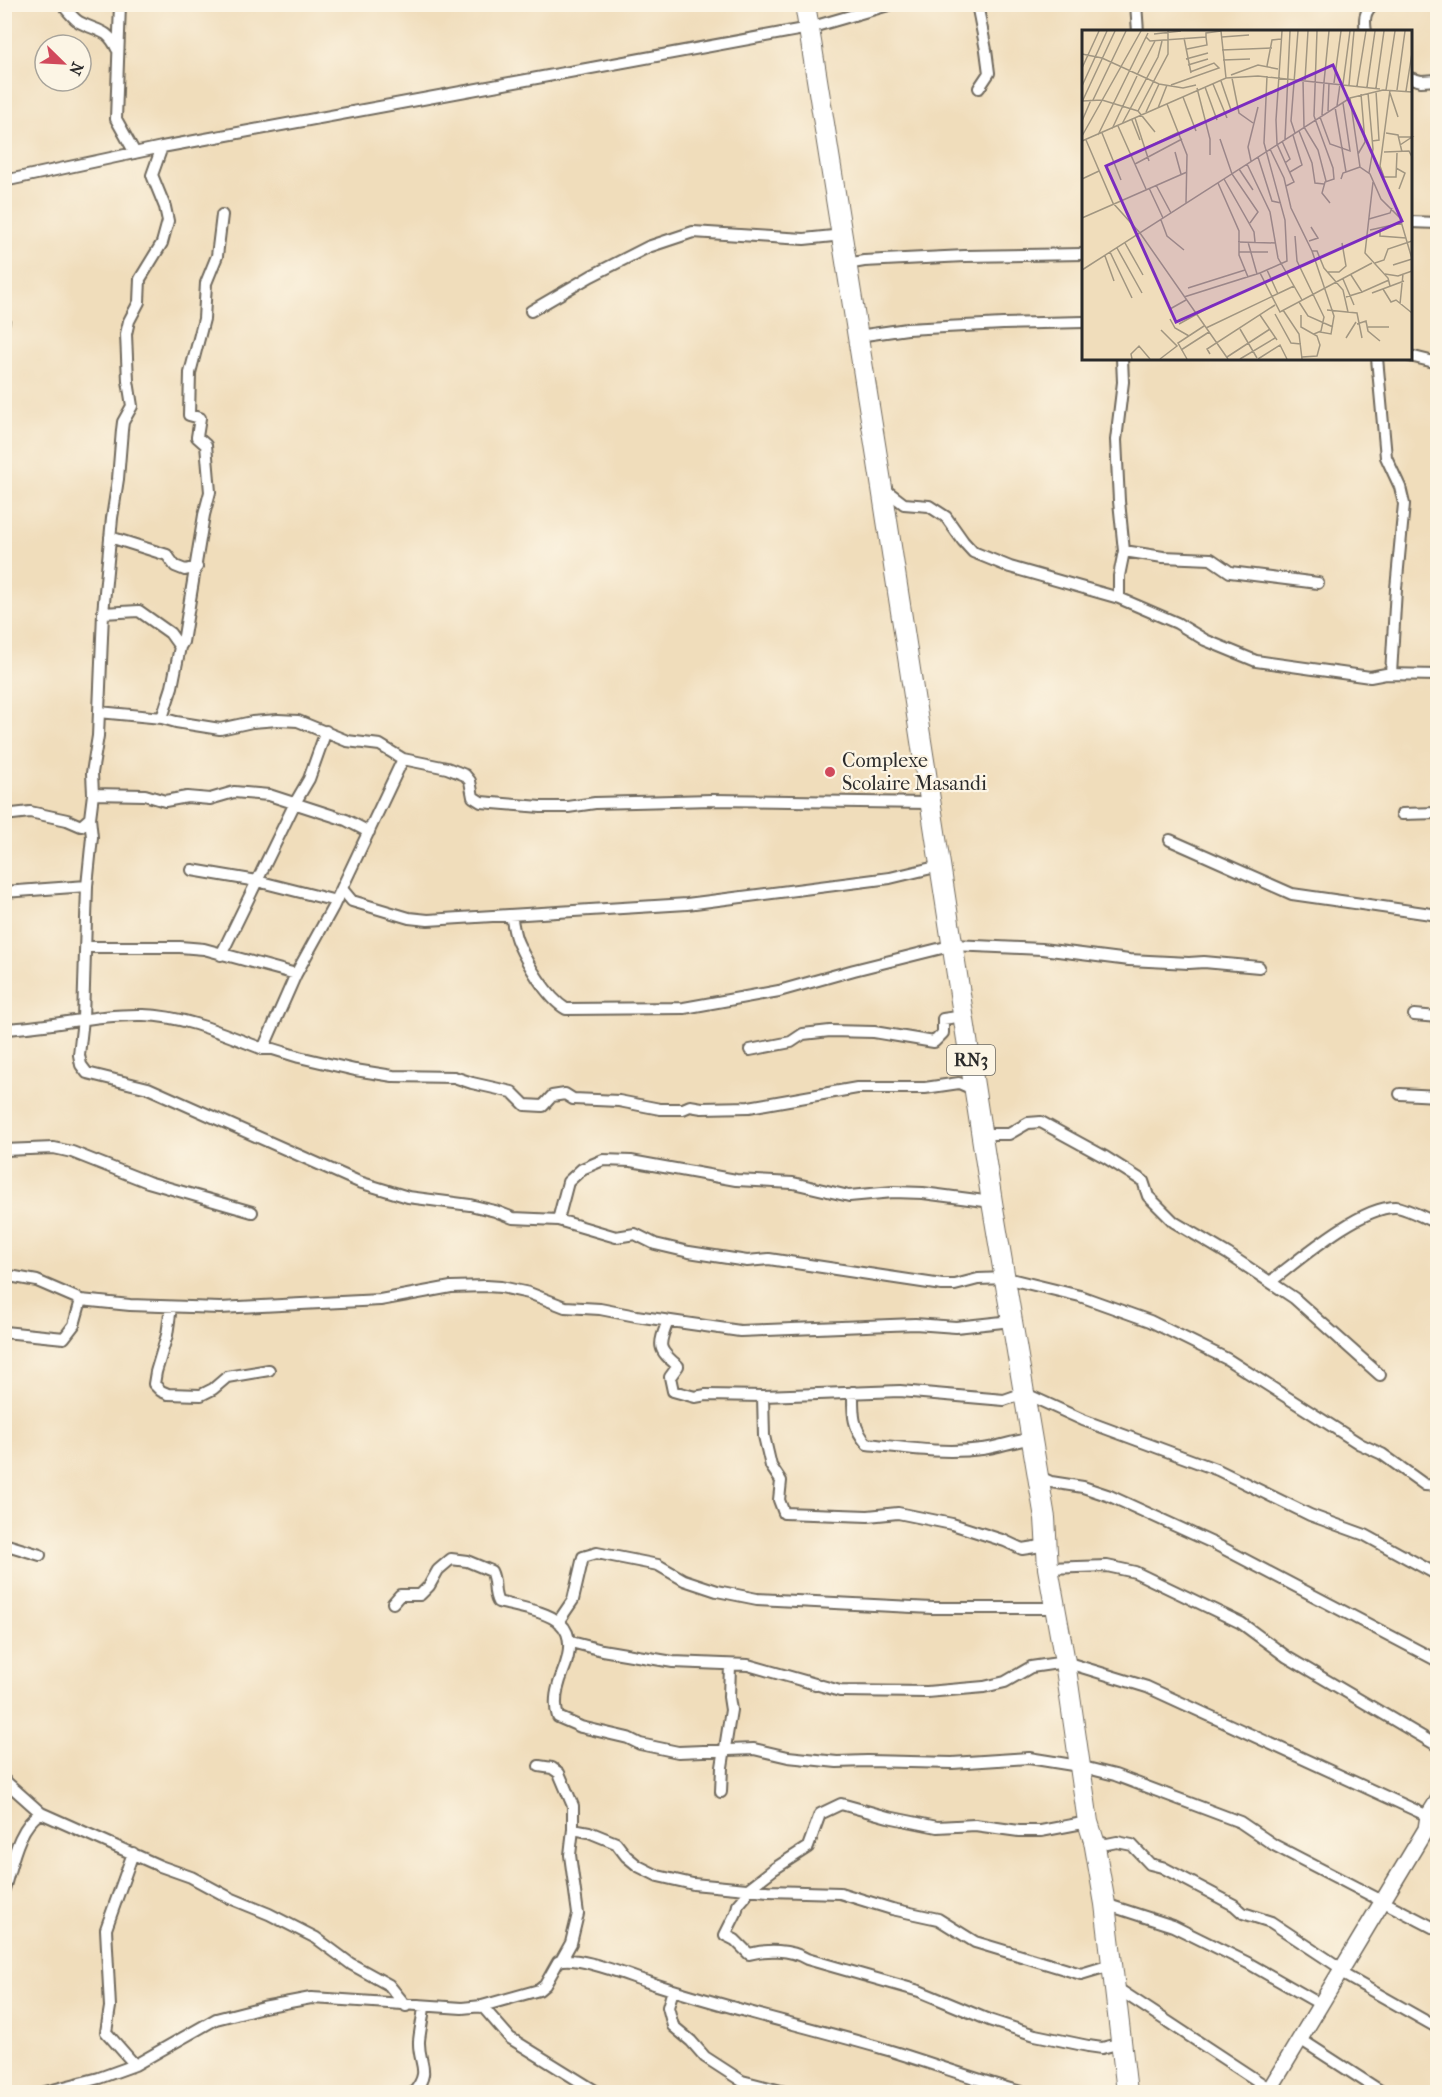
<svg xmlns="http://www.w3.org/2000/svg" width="1442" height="2097" viewBox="0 0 1442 2097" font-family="'IM FELL French Canon',serif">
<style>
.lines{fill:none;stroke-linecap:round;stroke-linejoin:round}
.street-casing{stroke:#70695d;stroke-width:14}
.secondary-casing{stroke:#70695d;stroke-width:18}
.highway-casing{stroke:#70695d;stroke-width:22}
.street{stroke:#fff;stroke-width:10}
.secondary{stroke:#fff;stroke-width:15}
.highway{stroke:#fff;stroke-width:20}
.poi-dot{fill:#d1495b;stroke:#fcf5e5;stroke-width:2}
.labels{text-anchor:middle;stroke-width:4.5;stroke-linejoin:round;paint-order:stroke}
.shield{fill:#fcf5e5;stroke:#6a6863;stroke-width:1.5}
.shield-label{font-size:18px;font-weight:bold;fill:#2b2b2b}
.poi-label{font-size:20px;fill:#2b2b2b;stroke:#fcf5e5;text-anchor:start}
.inset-road{fill:none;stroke:#a19681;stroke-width:1.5}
.view{fill:#7b2cbf;fill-opacity:0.15;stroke:#7b2cbf;stroke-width:3}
.inset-edge{fill:none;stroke:#2b2b2b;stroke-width:3}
</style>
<rect width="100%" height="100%" fill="#fcf5e5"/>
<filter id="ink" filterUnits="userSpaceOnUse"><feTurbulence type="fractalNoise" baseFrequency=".0167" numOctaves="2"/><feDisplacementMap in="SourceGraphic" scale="12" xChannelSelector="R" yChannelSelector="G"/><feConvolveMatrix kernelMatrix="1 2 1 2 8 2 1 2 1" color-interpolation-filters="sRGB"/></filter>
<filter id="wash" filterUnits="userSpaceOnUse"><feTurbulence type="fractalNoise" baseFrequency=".008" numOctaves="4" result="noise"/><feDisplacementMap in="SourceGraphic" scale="24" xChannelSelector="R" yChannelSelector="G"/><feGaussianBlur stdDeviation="1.35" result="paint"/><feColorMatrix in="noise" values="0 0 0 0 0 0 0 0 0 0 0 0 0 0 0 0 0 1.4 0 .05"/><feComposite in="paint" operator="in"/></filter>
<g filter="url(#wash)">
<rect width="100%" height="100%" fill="#f0ddbb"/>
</g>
<g filter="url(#ink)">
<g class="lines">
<g class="street-casing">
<path id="street" d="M62,4C67,10 73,18 79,22C98,32 107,28 117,49
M120,4L116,119L135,153
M977,4L986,50L989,73L979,88
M1136,4L1138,32
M1366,32C1364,20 1364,11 1374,4
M1410,78L1421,81L1438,80
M4,181L162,147L809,28L892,4
M1410,222L1438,223
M4,258V321
M847,264L864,261L965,256L1084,254
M531,311L591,276L648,247L693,232L804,239L843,235
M858,336L907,329L1003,324L1084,322
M1410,356L1438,363
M1377,358L1386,457L1400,487L1404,504L1396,589L1391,674
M883,488L904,504L929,506L946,517L963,541L973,552L1010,567L1119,598L1177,623L1205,640L1256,661L1370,677L1386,674L1438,675
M110,537L167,555L175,566L185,570L197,567
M1124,551L1163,557L1211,559L1230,572L1318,583
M1119,598V576L1124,551L1119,501L1116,440L1123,382L1122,358
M103,613L139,611L170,633L180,647
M99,712L162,718L176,722L220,729L252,722L278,720L298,721L347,741L380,745L403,759L447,768L465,775L470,781L473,797L481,802L541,807H568L595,803L712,800L929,803
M162,718L172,687L180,647L183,642L204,515L210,492L206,445L197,437L200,418L189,415L190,373L204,319L206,283L217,256L222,215
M93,794L145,795L165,801L187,797L210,799L234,792L269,795L346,820L369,832
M1402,814L1438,813
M4,815L30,812L67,820L81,826L90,818L93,794L92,773L98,736L103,613L112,518L118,479L122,430L123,422L132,406L128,381L126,334L129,321L139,302L140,279L162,243L168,221L165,207L152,175L162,147
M90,818L92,837L87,886L83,1019L79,1055L81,1065L87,1073L148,1088L359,1182L408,1197L470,1205L495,1211L513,1218L558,1220L616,1237L635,1234L655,1244L689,1252L747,1261L769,1259L942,1285H955L978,1279L1006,1278L1080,1296L1150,1321L1227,1359L1360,1444L1382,1454L1425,1485L1438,1486
M1170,840L1292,894L1438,915
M192,870L257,881L336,901
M342,889L352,901L409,918L428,920L687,904L890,878L940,866
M4,892L87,886
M511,915C513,924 514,935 518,943C527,963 547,998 566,1009L684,1008L779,991L854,970L954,945
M953,945L1042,949L1129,960L1189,963L1204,962L1259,967
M86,947H180L204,949L296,974
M221,955L295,803L309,779L326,731
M1414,1015L1438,1017
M4,1029C51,1027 96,1014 143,1015C185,1016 224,1034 263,1049H273L299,1057L355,1070L393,1076L454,1077L472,1083L512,1092L525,1105L543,1106L552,1096L565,1094L573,1099L619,1101L660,1109H683L690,1106L702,1108L749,1107L857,1088H925L959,1083L975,1090
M263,1049L296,974L333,907L403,759
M750,1050L791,1042L803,1034L830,1031L874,1032L934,1042L943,1033V1019L964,1016
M1400,1094L1438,1096
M982,1134H1009L1028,1123L1041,1122L1105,1157L1143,1181L1148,1196L1174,1222L1228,1254L1294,1298L1380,1375
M4,1150L54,1148L72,1152L148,1182L252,1212
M558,1220L568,1182L582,1169L603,1160L631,1161L736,1180L793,1183L849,1196L893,1192L923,1193L992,1202
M4,1275L37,1281L81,1300
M1270,1282C1299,1260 1359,1207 1395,1207C1405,1207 1427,1219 1438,1224
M171,1307L167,1335L156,1372L154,1384L161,1391L168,1394L201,1395L213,1389L227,1377L269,1370
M668,1321C658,1346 657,1349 678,1366L670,1377L673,1391L695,1397L706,1395L763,1396L900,1391L1004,1400L1024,1393L1083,1420L1218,1470L1310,1515L1365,1535L1438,1575
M4,1332L64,1338L74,1325L81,1300L130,1305L220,1308L380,1300L451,1287L486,1286L501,1287L529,1293L565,1307L600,1309L636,1316L740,1331L915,1324L956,1327L1012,1321
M853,1392C853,1413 852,1427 867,1444C906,1448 943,1454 982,1449C1000,1447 1015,1440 1032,1439
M763,1396L764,1436L771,1466L781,1481L779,1500L784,1513L868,1516L898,1513L952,1524L1005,1541L1022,1549L1048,1545
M1038,1476L1051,1482L1083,1487L1110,1496L1215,1544L1438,1661
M4,1544L40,1555
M1048,1568L1107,1566L1135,1572L1241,1623L1287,1657L1438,1746
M393,1603L400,1595H420L429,1586L438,1570L451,1559L467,1561L491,1571C497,1583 492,1591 498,1602C542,1613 586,1615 563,1672C557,1687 553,1702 558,1717L581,1727L628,1738L640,1744L678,1752L754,1749L788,1757L837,1762L867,1761L952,1763L1029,1758L1079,1766L1115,1775L1240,1822L1274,1845L1438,1930
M558,1622L573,1600L583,1557L597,1553L658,1565L684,1580L717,1591L757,1599L932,1608H1054
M571,1642L602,1650L673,1662L748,1665L840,1691L927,1692L984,1687L1005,1682L1031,1667L1065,1662L1147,1687L1428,1816
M539,1766L552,1768L559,1773L573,1806V1829L570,1855L578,1914L571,1943L562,1959
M4,1780L41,1813L160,1866L191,1877L230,1898L269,1914L316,1938L351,1964L389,1985L406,2006
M721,1792L722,1767L731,1710L729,1697L730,1665
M1088,1822L1041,1831H1019L975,1825L937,1827L888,1817L841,1804L820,1814L808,1847L774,1869L748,1889L745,1897L738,1905L736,1913L725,1935L735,1940L749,1954C767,1949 790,1949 807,1959L919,1991L989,2020L1035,2035L1088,2046L1102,2048L1121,2043
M573,1829L589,1832L616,1843L626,1856L638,1866L658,1876L693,1884L768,1891L840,1893L892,1909L938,1919L975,1942L1081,1974L1111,1965
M1426,1829L1438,1835
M1094,1841L1107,1844L1117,1842L1132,1845L1150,1864L1162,1867L1234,1905L1243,1913L1271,1922L1342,1969
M133,1853L106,1929L110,2007L106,2032L135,2065
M4,1889C12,1864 18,1826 41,1813
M1105,1904L1173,1926L1248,1963L1320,2004
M1339,1972L1438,2028
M1115,1987L1270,2089
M673,1990L668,2007L673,2026L691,2041L705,2057L742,2081L785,2092
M482,2006L510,2038L597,2092
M1300,2039L1382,2092
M4,2092H6
M45,2092L99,2078L135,2065L216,2019L263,2007L311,1998L329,1999L462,2008L482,2006L539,1990L545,1985L558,1962C572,1953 629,1976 645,1981C722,2007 801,2025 878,2047C926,2061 973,2079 1021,2092
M414,2092C432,2070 418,2064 419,2041C420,2030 423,2018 424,2007"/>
</g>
<g class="secondary-casing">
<path id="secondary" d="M1268,2092L1426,1829L1428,1816L1438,1800"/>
</g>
<g class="highway-casing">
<path id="highway" d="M805,4L882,488L992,1202L1045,1518L1048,1568L1065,1662L1088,1822L1094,1841L1105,1904L1127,2092"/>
</g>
<use href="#street" class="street"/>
<use href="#secondary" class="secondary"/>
<use href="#highway" class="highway"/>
</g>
</g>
<circle class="poi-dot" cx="830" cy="772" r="6"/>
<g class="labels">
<rect class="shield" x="947" y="1045" width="48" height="30" rx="4.5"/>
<g class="shield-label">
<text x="971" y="1066">RN3</text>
</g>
<g class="poi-label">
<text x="842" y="767">Complexe<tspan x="842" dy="23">Scolaire Masandi</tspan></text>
</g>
</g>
<g transform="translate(1082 30)">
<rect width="330" height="330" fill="#f0ddbb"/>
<path class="inset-road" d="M139,1L144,48M200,1L194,90L195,114L212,152L204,156M235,1L232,86L251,138L252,149L243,152L240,163L248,173M72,4L99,1M64,7L68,11L124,7V3L139,1M140,7L167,5M102,8L109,43M105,19L125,15L124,7M140,20L190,18M0,24L20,28L77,54L101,58L114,55M104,29L126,23M141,30L168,29M106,35L126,29M185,36L190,10L199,9M0,38L17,1M55,45L73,11M149,45L176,35L196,39M150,48L157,83L171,93M221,50L222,97L236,120L244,151M223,50L226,1M139,51L149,80M242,52L247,1M252,53L259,1M131,54L145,88M261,54L268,1M89,55L137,38L132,33L108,42M267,55L272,1M0,56L25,1M275,56L284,1M123,57L135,90M285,57L293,1M115,58L128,109V125M294,58L302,1M304,60L313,1M308,60L298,136L302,147H314L315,123M315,60L323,1M324,61L330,23M286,63L291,119L287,143M308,63L316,87M101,67L114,101M268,68L278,137L288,144L299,169L318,188L330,229M11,70L44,1M0,71L20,70L56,81L73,102M0,72L33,1M85,74L105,125L104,173M255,76L258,54M253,77L264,142M76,78L85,55M56,81L86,24V1M246,81L247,53M64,82L77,54M240,85L242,52M238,87L248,114L268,121L261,73M53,88L67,131M50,90L58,110M0,91L9,70M40,94L76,27L80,11M36,96L64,159M30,99L55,46M217,101L230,133L233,153L242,154M20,103L39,150M213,103L209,91L216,1M304,103L316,105L320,122M16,105L66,3M0,106L59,1M317,107H330L318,115M138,109L150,144L176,182L168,193M203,109L208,1M4,110L31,173L58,203L146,329M0,111L144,48L176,46L298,59M200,111L208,129L203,133M290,111L297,110L294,61M64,118L97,102M188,119L202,148L209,178L230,221H235L242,238L261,260L266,282M93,122L99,144M302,122L327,121L330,127M276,124L283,112L279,64M176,127L190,171L199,173M169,131L166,117L176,77M53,134L100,109M165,134L188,182L196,228L220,270M314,138L323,143L317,159M157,139L171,160M208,142L220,135L211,105M0,149L17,141M142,149L172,202L173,212M259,149L261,143L278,137M291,152L283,223L306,248L308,256M136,153L157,201V225L166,247M74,155L89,183M67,158L81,188M0,188L105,142M287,189L308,183L310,178M79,190L85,206L102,220M288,200L320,193M298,201V206L324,208M213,206L215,231L242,287L239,301L232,304M227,211L236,208L229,197M156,212L194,213M166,212L175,244M43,213L61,245M35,218L60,263M230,221L252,286L249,304L238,302M28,222L50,268M157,222H186M23,226L32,251M293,233L302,230L306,219L330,211M311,235L330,229M0,240L268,68L301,60L330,62M185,240L196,264M245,242H257L264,236L260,213M178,243L205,231L203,190L182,113L185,46M303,244L316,246L330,241M261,249L272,275M106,258L163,240M301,259L309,272L314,270L330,283M280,262L307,250M290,263L322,251M102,267L178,243L198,282L290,233M264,267L280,262L269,245M217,272L226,286L251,297M318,274L321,244M88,279L104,270M201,280L217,304L220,329M245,280L275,283L280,308M193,284L209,313L219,314M178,285L195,310M219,285V297L235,306L238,315L235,326L220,327M88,289L93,298L107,306M97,294L131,275M275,294L284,291L286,301L298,311M286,297H307M124,298L212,256M158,299L175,328M264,308L274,292M99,320L127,302M128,324L125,319L193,275M145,327L188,299M50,329L49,324L57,316L68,329M78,329L95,316L79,300M105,329L96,313L122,296M158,329L193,308M176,329L198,315L205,329"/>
<path class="view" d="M251,35L320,191L94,292L24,136Z"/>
<rect width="330" height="330" class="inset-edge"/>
</g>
<rect width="1442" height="2097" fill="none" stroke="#fcf5e5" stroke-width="24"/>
<g transform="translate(63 63) rotate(114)"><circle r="28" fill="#fcf5e5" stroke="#a8a49b" stroke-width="1.5"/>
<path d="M0-4.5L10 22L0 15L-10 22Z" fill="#d1495b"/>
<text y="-9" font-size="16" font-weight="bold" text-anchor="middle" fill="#2b2b2b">N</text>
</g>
</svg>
